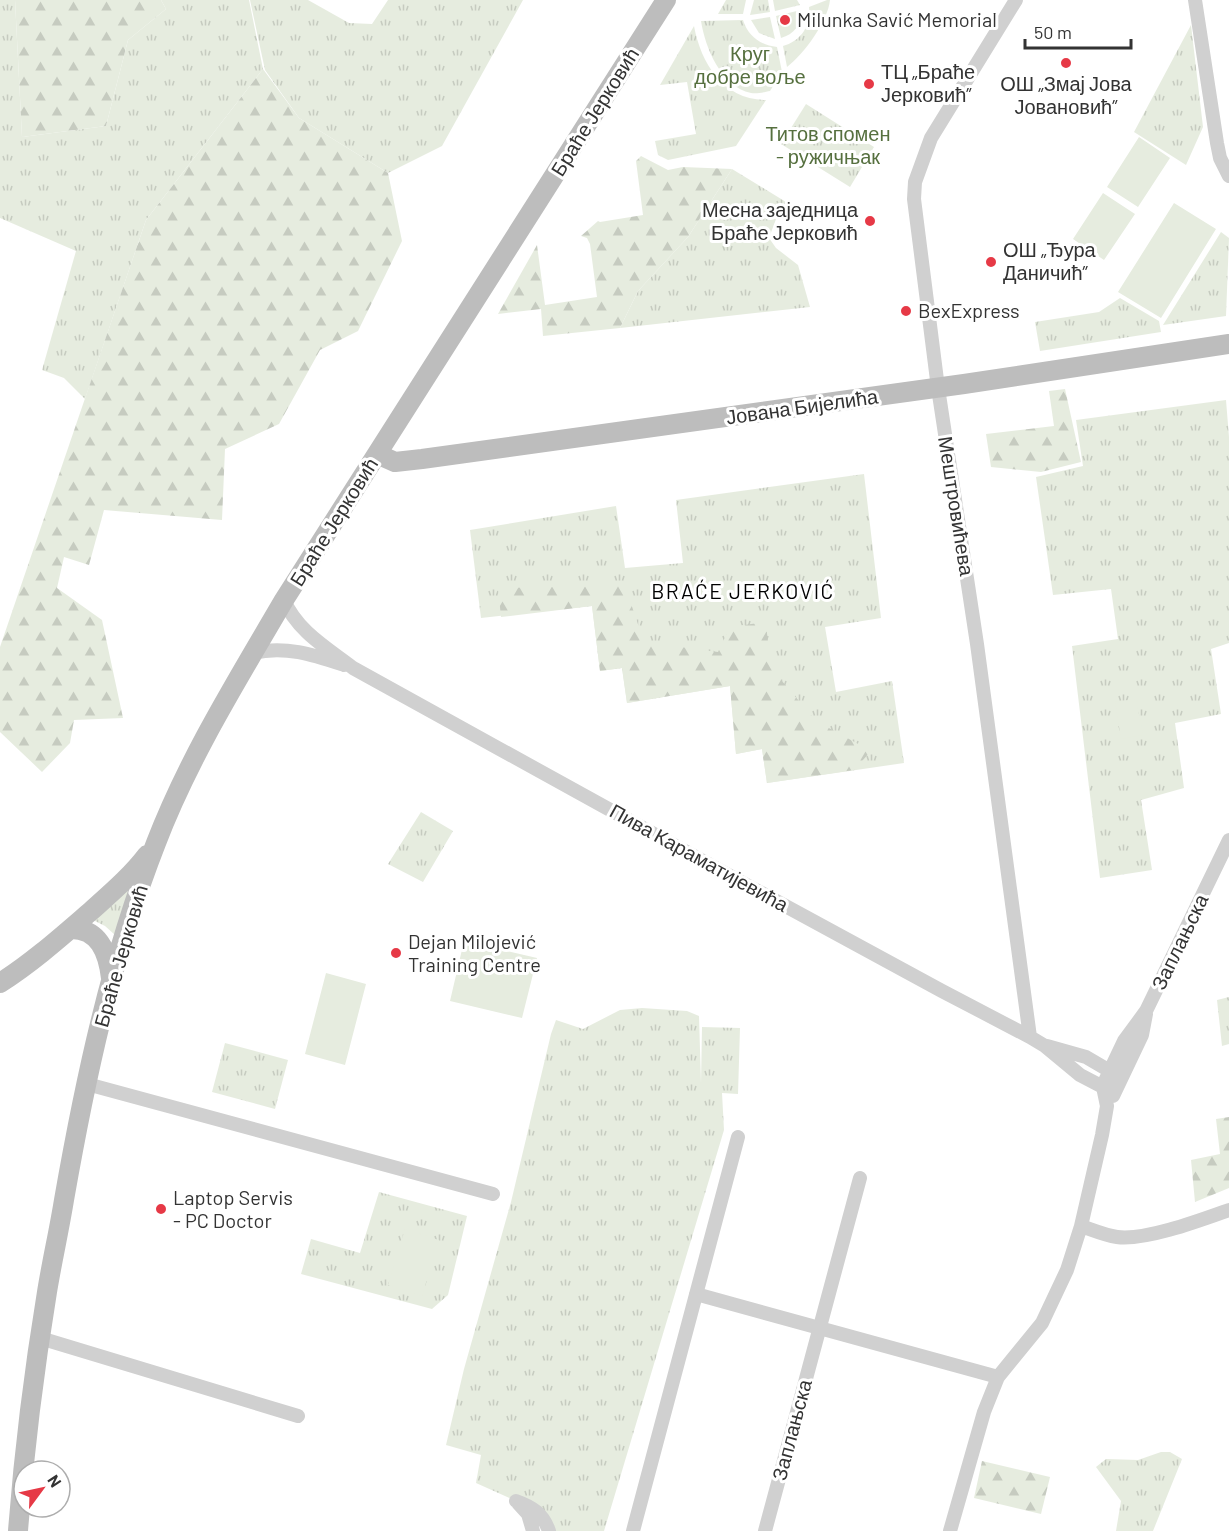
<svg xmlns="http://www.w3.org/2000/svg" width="1229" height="1531" viewBox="0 0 1229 1531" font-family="Barlow,sans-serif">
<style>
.grass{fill:url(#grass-tufts)}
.forest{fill:url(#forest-firs)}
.pitch{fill:#e6ecdf}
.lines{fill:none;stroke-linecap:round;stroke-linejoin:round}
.street{stroke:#d0d0d0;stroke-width:14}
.secondary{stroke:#bdbdbd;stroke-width:20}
.poi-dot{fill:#e63946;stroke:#fff;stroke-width:2}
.labels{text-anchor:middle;stroke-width:6;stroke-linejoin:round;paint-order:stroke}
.poi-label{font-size:20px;fill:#333;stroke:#fff;text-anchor:start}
.park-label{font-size:20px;fill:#56703f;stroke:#fff}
.street-label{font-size:20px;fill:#333;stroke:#fff}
.neighbourhood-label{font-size:21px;letter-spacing:1.5px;fill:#000;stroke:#fff}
</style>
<defs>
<pattern id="grass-tufts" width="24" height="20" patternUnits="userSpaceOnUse" patternTransform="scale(1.5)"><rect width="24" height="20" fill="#e6ecdf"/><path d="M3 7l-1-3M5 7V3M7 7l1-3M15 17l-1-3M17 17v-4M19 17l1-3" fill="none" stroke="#c6cbc0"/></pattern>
<pattern id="forest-firs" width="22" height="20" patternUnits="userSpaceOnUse" patternTransform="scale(1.5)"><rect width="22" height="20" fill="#e6ecdf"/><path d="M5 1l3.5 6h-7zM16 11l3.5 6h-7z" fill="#c6cbc0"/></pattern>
</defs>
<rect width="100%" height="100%" fill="#fff"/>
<path class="grass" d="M0,0H15L22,137L106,126L128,40L166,9L161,0H249L263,69L146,220L85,399L64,378L42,370L76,251L0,218Z
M250,0H308L349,23L372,24L388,0H523L442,146L388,173L299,118L265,70Z
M726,0H746L743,14H718Z
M754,0H768L770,12L750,15Z
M773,0H797L800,5L775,11Z
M827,0H830C828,21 804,54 787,67L783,46C801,41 811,26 809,7Z
M801,10C802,24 795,34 781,38L776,16Z
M770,17L775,39L759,33L751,20Z
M743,20C748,36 760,45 777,47L782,72L770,91C765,92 757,94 751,93C721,87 705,47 701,21Z
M1191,25L1203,127L1186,165L1134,132Z
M694,26C701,64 724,100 766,100L736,146L668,160L658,155L655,141L696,134L687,82L660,85Z
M806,104L874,147L850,187L781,144Z
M732,169L786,202L779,211L769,238L776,248L798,265L810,307L620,328L638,291L688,237Z
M1221,232L1229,238L1226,316L1163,325Z
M1120,298L1159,321L1161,332L1040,351L1035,322L1099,312Z
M1226,400L1229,437V643L1211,649L1221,714L1175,723L1184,788L1141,800L1152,870L1100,878L1072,646L1118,639L1111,589L1053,595L1036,477L1083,466L1076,420Z
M864,474L881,618L825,627L836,692L892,681L904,763L767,783L762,749L736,754L730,686L627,703L622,668L600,671L592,606L481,618L470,530L616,506L625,568L683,563L676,500Z
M421,812L453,831L423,882L388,864Z
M136,875L115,935L105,926L91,919Z
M1229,997V1044L1222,1046L1217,1000Z
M642,1008L687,1011L699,1016L701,1083L702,1027L740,1028L738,1094L722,1093L724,1130L604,1531H549L516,1501L476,1483L481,1455L446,1445L464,1369L511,1202L551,1034L556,1020L583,1029L620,1010Z
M225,1043L288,1060L275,1109L212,1092Z
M379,1192L467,1216L448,1295L432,1309L301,1274L311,1239L360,1253Z
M1161,1452H1170L1182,1459L1153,1531H1116L1121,1501L1096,1467L1106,1459L1138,1460Z"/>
<path class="forest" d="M15,0H161L166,9L128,40L106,126L22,137Z
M263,69L299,118L388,173L402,241L358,331L320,350L279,424L225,449L222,520L104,510L89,565L64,557L57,588L102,620L123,718L74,720L70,743L42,772L0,732V647L146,220Z
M641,156L668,170L683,167L732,169L688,237L638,291L620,328L543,336L541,309L498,314L537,245L545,305L597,297L590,244L587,238L581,236L598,221L600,222L643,215L636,161Z
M1065,389L1081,462L1041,472L991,467L986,434L1054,426L1049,391Z
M625,586L644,642L718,652L730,627L766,622L770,667L816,721L871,751L854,770L767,783L762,749L736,754L730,686L627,703L622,668L600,671L592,606L501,617L498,588Z
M1229,1117V1188L1195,1202L1191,1160L1220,1154L1216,1119Z
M982,1461L1050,1477L1041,1514L974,1498Z"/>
<path class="pitch" d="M1139,137L1170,158L1138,207L1107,187Z
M1103,193L1135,214L1104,260L1073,239Z
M1174,203L1216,229L1161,318L1118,292Z
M1136,699L1143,735L1121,739L1115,702Z
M464,941L537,958L522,1018L450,1001Z
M326,973L366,984L345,1065L305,1054Z
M405,1229L439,1240L422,1296L388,1285Z"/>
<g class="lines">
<path class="street" d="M1016,0L931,138L915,182L914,199L938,388L977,644L1030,1037
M1195,0L1217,143L1220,158L1229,176
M284,600C297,631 327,648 353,668L719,870L942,991L1030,1037L1045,1046L1080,1075L1103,1087L1116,1090
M253,653C285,645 314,655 344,665
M1047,1046L1086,1057L1115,1074
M87,1084L493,1194
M1113,1096L1142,1035L1146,1014
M1081,1226C1093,1230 1104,1235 1117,1237C1145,1241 1201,1220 1229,1210
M696,1294L998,1377
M40,1338L298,1416
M516,1501C533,1507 543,1514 549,1531
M518,1503L528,1514L533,1531
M633,1531L738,1137
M765,1531L860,1178
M950,1531L984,1412L998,1377L1042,1323L1067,1270L1081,1226L1102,1135L1107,1106L1103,1087L1105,1081L1124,1041L1146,1011L1229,840"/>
<path class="secondary" d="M377,454L395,462L422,459L964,384L1229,344
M70,929C99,928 108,953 111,978
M0,983C33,962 62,936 91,911C111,893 131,876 147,855
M18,1531C24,1451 34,1371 47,1292C52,1261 59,1231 64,1200C85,1080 111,958 156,843C189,757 238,679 284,600L666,0"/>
</g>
<g class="poi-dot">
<circle cx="785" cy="20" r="6"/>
<circle cx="1066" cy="63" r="6"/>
<circle cx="869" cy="84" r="6"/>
<circle cx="870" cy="221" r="6"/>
<circle cx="991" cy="262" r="6"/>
<circle cx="906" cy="311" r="6"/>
<circle cx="396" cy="953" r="6"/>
<circle cx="161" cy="1209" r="6"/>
</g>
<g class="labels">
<g class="poi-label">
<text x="797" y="27">Milunka Savić Memorial</text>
<text x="881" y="79">ТЦ „Браће<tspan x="881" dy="23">Јерковић”</tspan></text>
<text x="1066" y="91" text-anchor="middle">ОШ „Змај Јова<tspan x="1066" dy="23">Јовановић”</tspan></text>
<text x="858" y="217" text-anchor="end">Месна заједница<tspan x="858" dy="23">Браће Јерковић</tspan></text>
<text x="1003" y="257">ОШ „Ђура<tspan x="1003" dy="23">Даничић”</tspan></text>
<text x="918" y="318">BexExpress</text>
<text x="408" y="949">Dejan Milojević<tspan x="408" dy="23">Training Centre</tspan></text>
<text x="173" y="1205">Laptop Servis<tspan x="173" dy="23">- PC Doctor</tspan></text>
</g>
<g class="park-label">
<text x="750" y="61">Круг<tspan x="750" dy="23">добре воље</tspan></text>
<text x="828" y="141">Титов спомен<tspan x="828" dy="23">- ружичњак</tspan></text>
</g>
<g class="street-label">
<text transform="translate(595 112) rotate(-58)" y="7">Браће Јерковић</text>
<text transform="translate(802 407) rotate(-8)" y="7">Јована Бијелића</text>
<text transform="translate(956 506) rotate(81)" y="7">Мештровићева</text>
<text transform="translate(334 522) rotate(-58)" y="7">Браће Јерковић</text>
<text transform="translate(699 858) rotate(29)" y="7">Пива Караматијевића</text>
<text transform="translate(1180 942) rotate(-64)" y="7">Заплањска</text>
<text transform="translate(121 956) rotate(-74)" y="7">Браће Јерковић</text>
<text transform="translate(792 1430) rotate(-75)" y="7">Заплањска</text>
</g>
<g class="neighbourhood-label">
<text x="743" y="599">BRAĆE JERKOVIĆ</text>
</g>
</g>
<g transform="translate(42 1489) rotate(57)"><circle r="28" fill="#ffffff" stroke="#adadad" stroke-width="1.5"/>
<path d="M0-4.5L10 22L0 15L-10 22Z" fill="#e63946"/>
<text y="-9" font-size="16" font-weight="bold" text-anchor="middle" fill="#333333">N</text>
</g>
<path d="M1025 39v9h106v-9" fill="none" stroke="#333333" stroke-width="3"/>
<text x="1034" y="39" font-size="18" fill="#333333" stroke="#ffffff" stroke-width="4.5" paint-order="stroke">50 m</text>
</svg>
